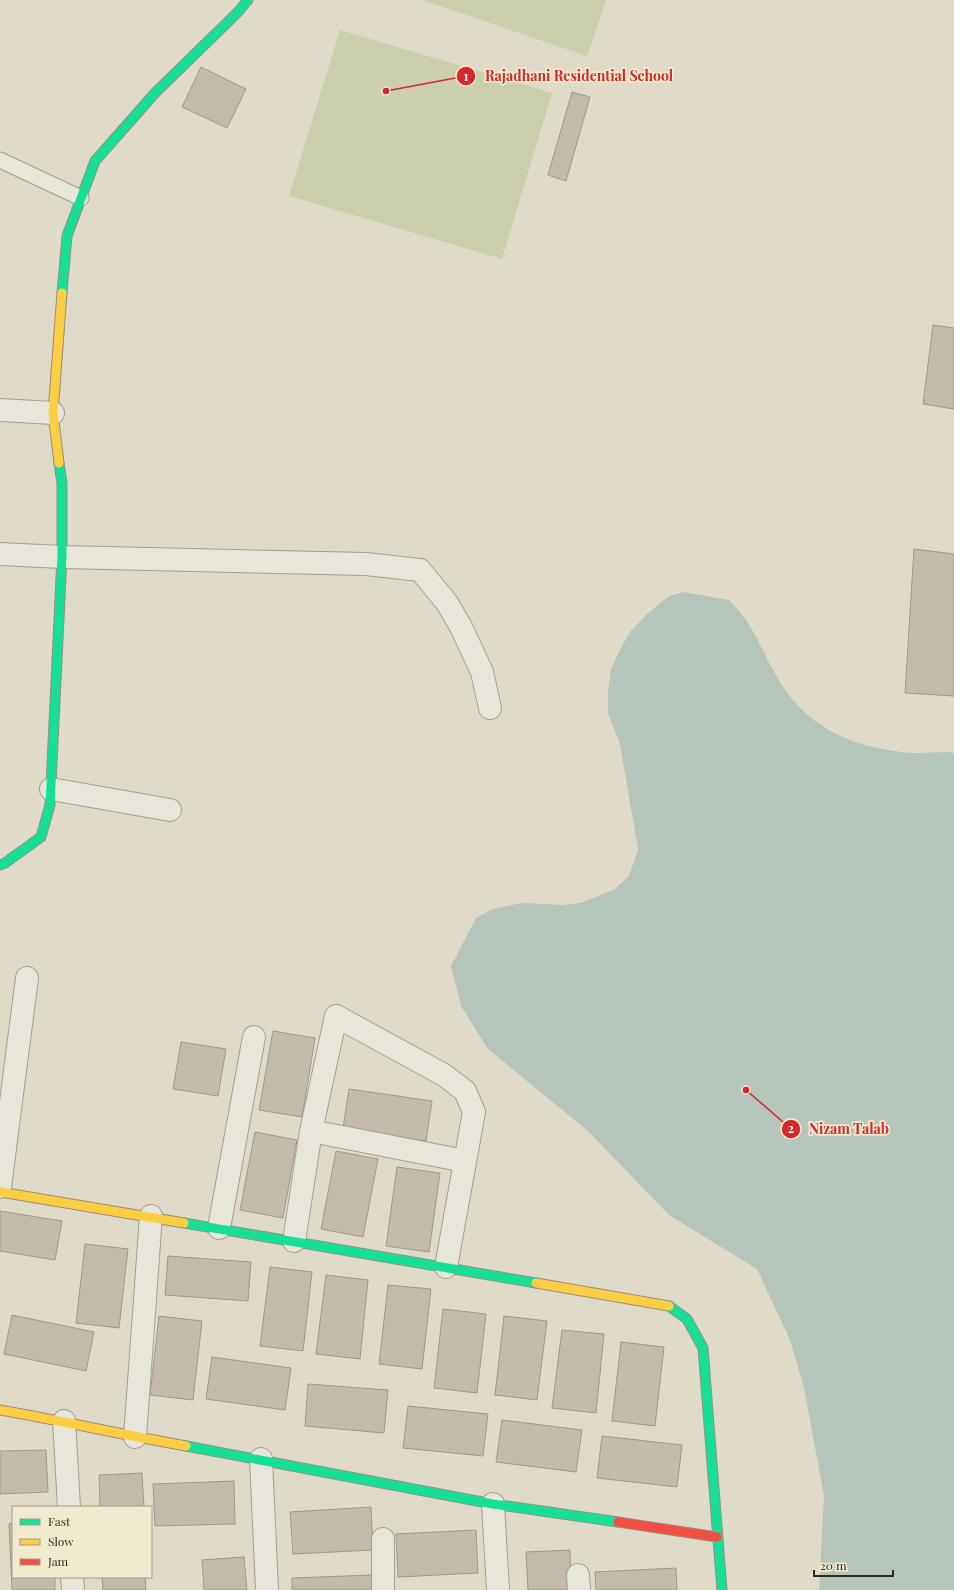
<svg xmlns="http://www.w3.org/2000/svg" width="954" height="1590" viewBox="0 0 954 1590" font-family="'Playfair Display',serif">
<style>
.green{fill:#cccfac}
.water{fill:#b5c5bc}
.building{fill:#c3baab;stroke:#9f9789}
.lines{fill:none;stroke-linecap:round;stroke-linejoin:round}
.lane-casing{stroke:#a59f93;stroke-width:17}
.street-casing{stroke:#a59f93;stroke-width:24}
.fast-casing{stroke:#948f83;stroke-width:11}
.slow-casing{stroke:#948f83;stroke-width:11}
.jam-casing{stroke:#948f83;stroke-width:11}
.lane{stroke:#e8e5da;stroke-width:15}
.street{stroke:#e8e5da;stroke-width:22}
.fast{stroke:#16e098;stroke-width:9}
.slow{stroke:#ffcf43;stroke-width:9}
.jam{stroke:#f24e42;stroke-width:9}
.leader{fill:none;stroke:#d62828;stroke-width:1.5}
.callout-dot{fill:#d62828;stroke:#f1eacf;stroke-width:1.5}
.mark-label{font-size:12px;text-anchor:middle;font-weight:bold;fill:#fff}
.callout-label{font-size:14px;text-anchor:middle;font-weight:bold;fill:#d62828;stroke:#f1eacf;stroke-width:3.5;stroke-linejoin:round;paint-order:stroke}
</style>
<rect width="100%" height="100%" fill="#e0dbc9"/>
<path class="green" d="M422,0H606L587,56Z
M340,30L552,93L502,259L289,196Z"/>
<path class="water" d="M683,592L729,600C736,608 744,616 750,626C760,643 768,662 778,679C806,726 849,746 902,752C916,754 932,752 947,752L954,753V1590H819L824,1496L804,1388L790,1340L757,1269L669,1215L588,1131L488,1049L461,1006L451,966L476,918L491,910L510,905L526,903L562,905L581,903L615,889L629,876L638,849L620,744L608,713V691L611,669L619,652L629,633L647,614L669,596Z"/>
<path class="building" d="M201,67L246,89L227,128L182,107Z
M572,92L590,97L566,181L548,175Z
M933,325L954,328V409L923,404Z
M914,549L954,554V696L905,693Z
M273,1031L315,1038L302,1117L259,1110Z
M181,1042L226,1049L218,1096L173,1089Z
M349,1089L432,1101L426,1141L343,1128Z
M255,1132L297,1140L283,1218L240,1210Z
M336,1151L378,1159L363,1237L321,1229Z
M397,1167L440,1173L429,1252L386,1246Z
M0,1211L62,1221L55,1260L0,1251Z
M85,1244L128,1249L119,1328L76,1323Z
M168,1256L251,1262L248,1301L165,1295Z
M270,1267L312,1272L303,1351L260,1346Z
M326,1275L368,1280L360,1359L316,1354Z
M388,1285L431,1289L422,1369L379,1364Z
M443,1309L486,1314L477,1393L434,1388Z
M12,1315L94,1332L86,1371L4,1354Z
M159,1316L202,1321L193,1400L150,1395Z
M504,1316L547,1321L537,1400L495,1395Z
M562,1330L604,1334L596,1413L552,1408Z
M621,1342L664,1347L655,1426L612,1421Z
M212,1357L291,1368L285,1410L206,1399Z
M308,1384L388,1390L384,1433L305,1426Z
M408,1406L488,1414L483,1456L403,1448Z
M502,1420L582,1430L576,1472L496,1462Z
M602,1436L682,1445L677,1487L597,1478Z
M46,1450L48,1492L0,1494V1451Z
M142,1473L144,1507H100L99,1475Z
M234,1481L235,1524L155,1526L153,1484Z
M371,1507L373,1550L293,1554L290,1512Z
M13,1523V1577H55V1590H12L9,1524Z
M476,1530L478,1573L398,1577L396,1534Z
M570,1550L571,1590H528L526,1552Z
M244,1557L247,1590H204L202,1560Z
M676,1568L677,1590H596L595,1572Z
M372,1575V1590H292V1578Z
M102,1577H145L146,1590H103Z"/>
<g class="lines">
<g class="lane-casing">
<path id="lane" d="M0,160L81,198"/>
</g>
<g class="street-casing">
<path id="street" d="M0,410L53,413
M0,554L62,557L366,564L420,570L447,603L461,627L482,672L490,708
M51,789L170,810
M311,1131L465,1161
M0,1187L27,978
M219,1228L254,1037
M294,1241L311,1131L336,1016L444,1075L465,1091L474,1112L446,1267
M64,1421L69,1507
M135,1437L151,1216
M261,1459L267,1590
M493,1504L498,1590
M383,1539V1590
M578,1575L579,1590
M72,1577L73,1590"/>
</g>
<g class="fast-casing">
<path id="fast" d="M62,293L67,236L95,161L155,93L237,13L248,0
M0,865L5,863L41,837L50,805L62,557V483L59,463
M184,1223L536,1283
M669,1306L687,1319L703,1348L722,1590
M186,1446L493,1504L618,1522"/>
</g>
<g class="slow-casing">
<path id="slow" d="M59,463L53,413L62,293
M0,1192L184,1223
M536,1283L669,1306
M0,1410C62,1421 124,1435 186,1446"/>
</g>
<g class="jam-casing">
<path id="jam" d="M618,1522L717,1537"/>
</g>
<use href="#lane" class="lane"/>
<use href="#street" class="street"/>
<use href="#fast" class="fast"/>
<use href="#slow" class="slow"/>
<use href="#jam" class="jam"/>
</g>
<path class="leader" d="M386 91L466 76M746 1090L791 1129"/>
<g class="callout-dot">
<circle cx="386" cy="91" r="4"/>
<circle cx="746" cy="1090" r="4"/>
<circle cx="466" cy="76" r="10"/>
<circle cx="791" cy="1129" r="10"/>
</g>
<g class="mark-label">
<text x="466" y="81">1</text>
<text x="791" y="1133">2</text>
</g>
<g class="callout-label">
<text x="579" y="81">Rajadhani Residential School</text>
<text x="849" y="1134">Nizam Talab</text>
</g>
<rect x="12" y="1506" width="140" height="72" fill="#f1eacf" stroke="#a49c88"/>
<rect x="20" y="1519" width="20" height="6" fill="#16e098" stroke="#a49c88"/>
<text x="48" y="1526" font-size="12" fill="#31281d">Fast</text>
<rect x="20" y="1539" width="20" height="6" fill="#ffcf43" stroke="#a49c88"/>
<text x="48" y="1546" font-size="12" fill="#31281d">Slow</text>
<rect x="20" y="1559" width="20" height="6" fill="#f24e42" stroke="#a49c88"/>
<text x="48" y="1566" font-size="12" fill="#31281d">Jam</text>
<path d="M814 1570v6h79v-6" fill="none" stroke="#31281d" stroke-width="2"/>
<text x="820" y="1570" font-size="12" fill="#31281d" stroke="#f1eacf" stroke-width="3" paint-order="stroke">20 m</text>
</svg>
